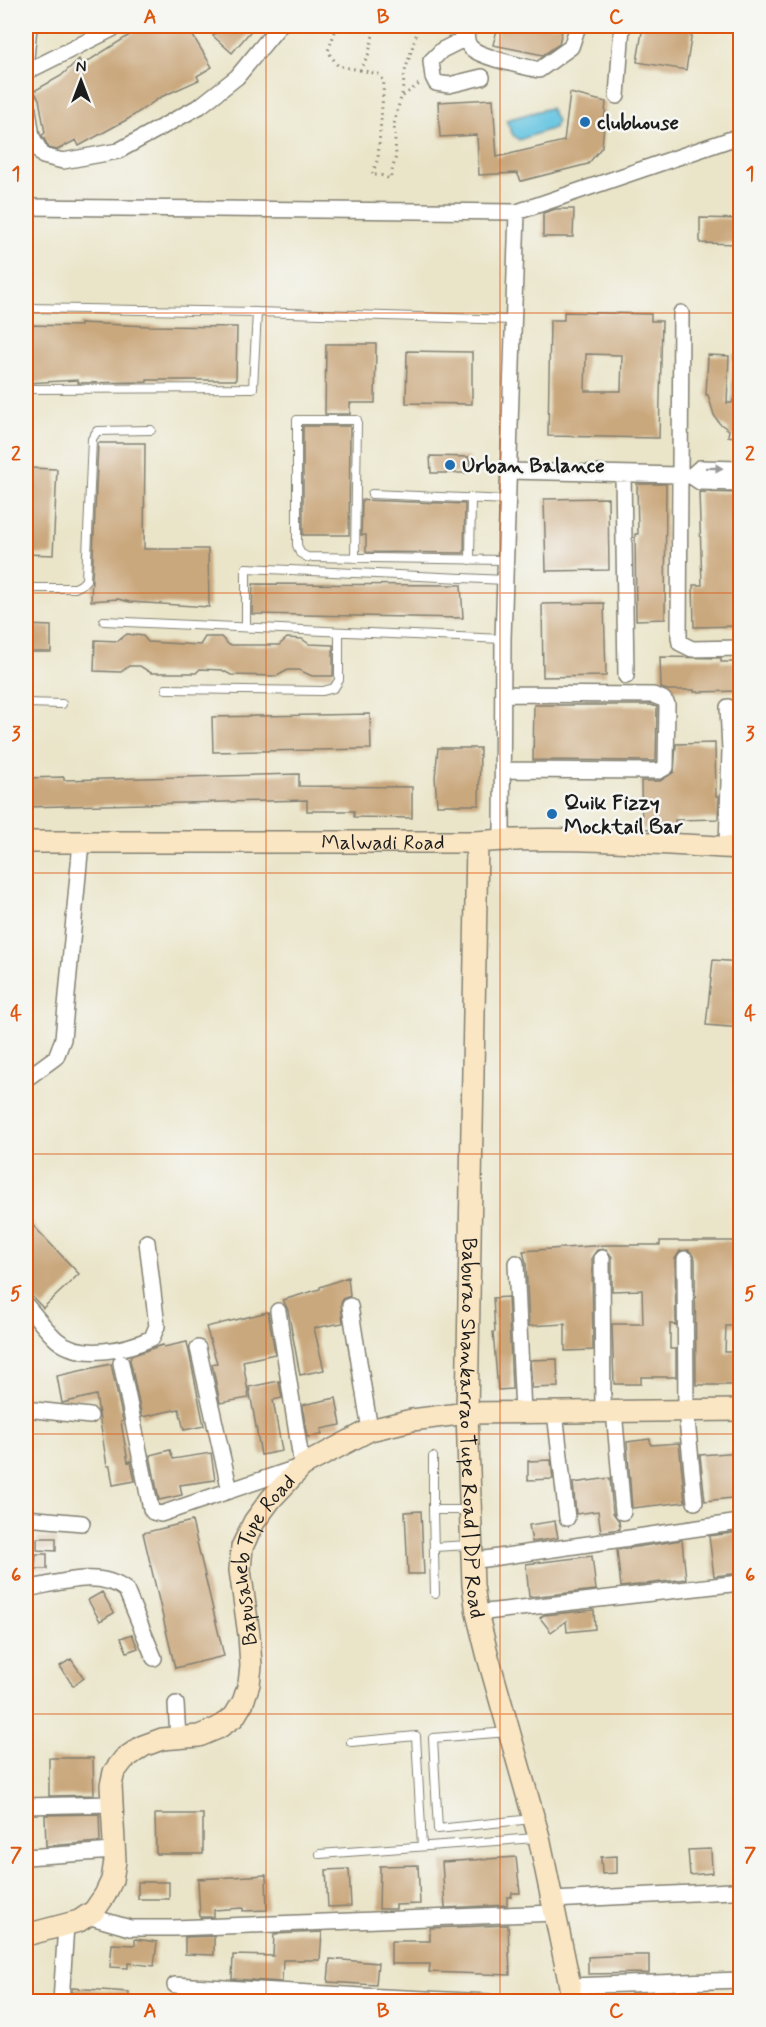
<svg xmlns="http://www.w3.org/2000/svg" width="766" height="2027" viewBox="0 0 766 2027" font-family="Mynerve,sans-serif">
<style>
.water{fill:#63c4e1;stroke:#40707e;stroke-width:1.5}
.building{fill:#caa87e;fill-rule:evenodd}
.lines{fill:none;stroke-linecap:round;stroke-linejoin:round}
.lane-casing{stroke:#838072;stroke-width:10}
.street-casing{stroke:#838072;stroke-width:18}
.secondary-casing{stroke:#838072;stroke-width:24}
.path{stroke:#838072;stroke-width:3;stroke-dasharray:1.5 4.5;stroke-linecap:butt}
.lane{stroke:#fff;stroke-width:8}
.street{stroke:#fff;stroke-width:15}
.secondary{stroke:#fbe6c3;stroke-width:21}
.oneway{fill:#999}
.grid{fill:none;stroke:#de560d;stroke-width:1.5;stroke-opacity:0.55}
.poi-dot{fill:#1f6fb2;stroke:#f6f6f2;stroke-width:2}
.labels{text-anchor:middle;stroke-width:5;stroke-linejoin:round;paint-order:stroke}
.poi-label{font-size:21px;font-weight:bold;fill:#1c1c1c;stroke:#f6f6f2;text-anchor:start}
.street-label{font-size:21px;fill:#1c1c1c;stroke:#f6f6f2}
.neatline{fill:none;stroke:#de560d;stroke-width:2}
.grid-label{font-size:20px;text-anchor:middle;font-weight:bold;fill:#de560d}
</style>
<rect width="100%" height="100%" fill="#f6f6f2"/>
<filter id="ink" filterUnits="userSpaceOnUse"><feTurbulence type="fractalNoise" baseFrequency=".0167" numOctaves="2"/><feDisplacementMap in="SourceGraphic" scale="12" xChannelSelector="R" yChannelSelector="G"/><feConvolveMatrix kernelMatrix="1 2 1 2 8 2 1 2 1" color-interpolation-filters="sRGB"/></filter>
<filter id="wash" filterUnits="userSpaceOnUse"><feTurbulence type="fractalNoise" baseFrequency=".008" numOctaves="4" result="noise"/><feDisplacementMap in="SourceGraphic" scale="24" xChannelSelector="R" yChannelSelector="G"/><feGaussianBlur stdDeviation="1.35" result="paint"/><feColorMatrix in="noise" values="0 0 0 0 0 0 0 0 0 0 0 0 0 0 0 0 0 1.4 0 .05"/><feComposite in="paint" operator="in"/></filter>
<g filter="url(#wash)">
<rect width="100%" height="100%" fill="#eae5c9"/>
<path class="water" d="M550,108L557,121L554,128L519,140L513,135L506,120Z
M734,355H740V400H733Z"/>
<g id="blocks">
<path class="building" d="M144,26H187L212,67L197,76L199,80L161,97L128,119L79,146L76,140L57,150L49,148L42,135L45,133L39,99L34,91L61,76L79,59L82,65Z
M222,26H255L232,53L213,36Z
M498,26H563L559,44L543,55L493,45Z
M643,26H693L686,70L637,62Z
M570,93L606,102L602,147L588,164L521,181L517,173L479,175L477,135L440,137L438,102L493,99L497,157L564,141Z
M556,209H574L573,237H543V213Z
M700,218L741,219V244L700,243Z
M564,312L651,314V321H662L659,438L548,436L550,320H564ZM586,354L622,355L621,391H585Z
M80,323L148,326L237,327L236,380H147V382L78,383V380L27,383L26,325L80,326Z
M326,344H376L375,403H350V414H325Z
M407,351L472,352V404L406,403Z
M708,355L729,356L727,403H732L733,400L741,401V438L728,436L729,430L719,423L714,415L708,395H706Z
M303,426H350L349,535H303Z
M98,443H145L144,549H208L209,607L130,602L118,599L91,601Z
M430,456L469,457L470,473H431Z
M26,468L57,469L53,555L26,554Z
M637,484H666L665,619L636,620L635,534H638Z
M699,492L741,493V626L694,627L693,585H702Z
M608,498L609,570L546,571L544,499Z
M362,500L465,504L464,553L366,552V535H361Z
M253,584L461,585L463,618L252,614Z
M604,603L606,676L543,677L542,604Z
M26,625L51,626V652H26Z
M127,634L143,636L148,642L200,645L205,637H221L229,645H279L287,638L302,639L309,644L333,645V676H312L299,670H288L277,676L231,675L222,670L200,669L196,673H151L140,666H129L121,672L94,671L95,640L118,641Z
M660,657L721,658V662H741V691L694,692V690H667L661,688Z
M534,705H651L657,707L656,761L533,760Z
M370,714L371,749L213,752L212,717Z
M715,743L716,796H719L718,819L675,820V828L642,829L641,781H660L674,772L676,744Z
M438,748H480L479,805H437L435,777Z
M299,774V786L412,787V818L354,817V811H307V800L26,807V778L64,777V780Z
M713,960L741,962V1028L706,1025Z
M26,1218L79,1274L43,1308L26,1290Z
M660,1241H741V1326H726L725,1352H741V1385H696L695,1259L689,1250L680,1251L675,1259L676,1325L670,1324V1349H676V1377H641V1384H614L612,1324H643L642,1290L612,1291V1257L606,1249L597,1250L592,1257L593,1350L565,1351V1324L529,1326L526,1263L523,1251L606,1245H660Z
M348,1277L350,1296L344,1298L341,1303L343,1323L314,1328L324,1370L300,1375L288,1310L283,1300L320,1289V1287Z
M508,1297L512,1389L498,1390L493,1332H495L493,1298Z
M268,1312L275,1354L243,1361L249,1398L220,1403L212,1364L217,1363L206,1327Z
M187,1342L204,1426L184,1430L179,1409L142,1417L130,1360L131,1356L156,1347L163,1345L164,1347Z
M557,1359L558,1387L532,1388L530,1360Z
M111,1364L123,1421L121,1422L128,1462L131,1461L135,1481L113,1485L110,1466H107L96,1395L62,1403L57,1376Z
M279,1381L282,1398L273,1400L282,1451L261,1455L249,1387Z
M336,1398L341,1425L321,1429L322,1435L307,1437L302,1405Z
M650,1439L651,1445L679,1443L685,1502L632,1508L627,1442Z
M170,1450L173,1459L211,1453L215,1480L180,1485L182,1495L159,1500L150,1455Z
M741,1452V1497L705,1501L700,1455Z
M551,1460L553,1479L528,1480V1461Z
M610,1478L613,1513L619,1521L620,1529L601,1532L598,1511L576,1514L573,1483Z
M421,1511L424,1574H408L405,1512Z
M192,1521L224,1656L175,1668L143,1533Z
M555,1521L558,1538L532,1542L529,1525Z
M741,1532V1573L714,1576L709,1536Z
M37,1538H56V1551L37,1550Z
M682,1540L686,1579L621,1587L617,1550Z
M36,1554H47V1569H35Z
M592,1556L596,1590L529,1597L526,1564Z
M102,1592L114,1613L100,1621L88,1600Z
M594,1610L595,1629L567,1632L566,1621L551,1632L540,1618L544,1615Z
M132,1634L138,1648L127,1652L121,1638Z
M71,1659L84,1678L73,1686L60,1666Z
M49,1758H93L94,1795L49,1796Z
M99,1814L100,1842L46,1846L45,1815Z
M155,1814H203V1854H156Z
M711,1849L712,1873L690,1875L688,1850Z
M617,1856V1873L602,1874L601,1857Z
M516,1857L520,1893H512L511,1897H507V1905L445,1908L442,1862Z
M418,1865L420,1904L396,1905V1909H379L380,1866Z
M349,1869L351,1906L328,1907L326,1870Z
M266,1875L267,1910L243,1911V1908L214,1910V1917H200L198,1879Z
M138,1882H169V1899H138Z
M508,1925L510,1975L429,1972L430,1964H391V1941H430V1928Z
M322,1932L320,1960H283L282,1982L232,1979L233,1955L273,1956L274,1934Z
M214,1936V1955L185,1954V1937Z
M135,1939L157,1942L154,1966L128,1963V1968L110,1967L112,1944L135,1945Z
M628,1955H649V1973L588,1974V1957Z
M330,1959L378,1963L376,1985L328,1982Z
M72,1988L129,1992L128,2001H71Z
M650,1993V2001H632V1994Z
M231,1998L281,2001H231Z"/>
</g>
</g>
<g filter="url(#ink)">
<use href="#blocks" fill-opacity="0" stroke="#838072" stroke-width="1.5"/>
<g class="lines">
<g class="lane-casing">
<path id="lane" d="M26,308L257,312L513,320
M26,389L253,388L257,312
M372,494L508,500
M355,558L357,420H297V545L300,553L307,557L506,560
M470,560L471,498
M26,588H75L81,585L86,580L92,439L97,431L151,430
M104,621L503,639
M246,627V568L505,580
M166,689L323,691L334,688L339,680V633
M26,703L62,704
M433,1510V1457
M434,1547L470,1545
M435,1594L433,1510H468
M508,1732L433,1738L438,1829L532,1819
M351,1742L416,1736L422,1846
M320,1854L536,1838"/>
</g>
<g class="street-casing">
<path id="street" d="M467,26C466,33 465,42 471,48C482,58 523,66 539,70L571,47L578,26
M466,38L442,50L431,61L433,77L436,83L449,85L482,77
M26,58L29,26
M26,72L118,26
M26,96L32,137L43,156L63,161L118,151L200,106L237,77L279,26
M617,96L622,26
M26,207L517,212L740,136
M681,313L679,637L680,643L692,649L740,648
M509,471L679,475L691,476L700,482L740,483
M623,474L626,676
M691,476L700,468L740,469
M502,770L659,771L666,767L667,704L663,699L653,695L503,694
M502,840L503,639L517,212
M727,847L730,750L728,707
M26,1079L56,1057L63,1039L81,842
M602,1258L603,1411
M685,1259L686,1410L695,1502
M516,1263L523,1412
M26,1305C36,1316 46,1330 57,1340C81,1360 126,1350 152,1338L157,1326L147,1242
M350,1306L370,1430
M198,1348L230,1491
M121,1363L151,1509L153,1512L161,1514L302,1466L278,1311
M26,1409L90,1416
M614,1411L623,1512
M555,1412L567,1518
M26,1518L82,1523
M471,1561L740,1522
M26,1589C57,1584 98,1568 126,1590L154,1658
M477,1613L740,1583
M176,1704L178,1738
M26,1806L112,1804
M26,1857L114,1851
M552,1900L732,1891
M88,1916L130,1928H174L555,1913
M175,1985L363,1996L488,2002
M570,1986L740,1980
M61,2002L66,1925"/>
</g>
<g class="secondary-casing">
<g id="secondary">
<path id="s1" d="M26,842H477C564,835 653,844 740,848"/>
<path id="s2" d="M477,842L467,1413L473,1585L477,1613L488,1657L539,1837L570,1986V2002"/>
<path id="s3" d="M26,1935L79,1921L94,1911L105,1895L112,1880L115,1861L111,1785L114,1772L124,1759L143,1746L162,1739L199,1736L218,1728L234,1717L243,1702L249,1684L251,1666L249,1635L240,1570L242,1547L254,1522L271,1499L302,1466L370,1430L412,1420L467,1413L740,1410"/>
</g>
</g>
<path class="path" d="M337,26L328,51L338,66L360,70L369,53L375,26
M360,70L378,74L384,81L378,158L372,175H380L390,179L396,156L394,125L397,111L402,94L405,71L419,26
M403,96L419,84"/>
<use href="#lane" class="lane"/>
<use href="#street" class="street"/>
<use href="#secondary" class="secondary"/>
</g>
<defs><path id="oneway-solid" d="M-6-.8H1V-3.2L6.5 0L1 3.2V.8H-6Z" transform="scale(1.5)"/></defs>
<use class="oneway" href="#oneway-solid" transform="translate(714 468) rotate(1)"/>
</g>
<path class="grid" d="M266,26V2002M500,26V2002M26,313H740M26,593H740M26,873H740M26,1154H740M26,1434H740M26,1714H740"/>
<g class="poi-dot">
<circle cx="585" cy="122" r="6"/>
<circle cx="450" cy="465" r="6"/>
<circle cx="552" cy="814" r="6"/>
</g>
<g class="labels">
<g class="poi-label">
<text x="597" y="129">clubhouse</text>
<text x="462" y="472">Urban Balance</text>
<text x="564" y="809">Quik Fizzy<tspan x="564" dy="24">Mocktail Bar</tspan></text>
</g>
<g class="street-label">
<text dy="7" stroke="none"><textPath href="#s1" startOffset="357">Malwadi Road</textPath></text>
<text dy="7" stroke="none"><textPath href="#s2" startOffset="586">Baburao Shankarrao Tupe Road | DP Road</textPath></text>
<text dy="7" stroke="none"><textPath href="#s3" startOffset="522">Bapusaheb Tupe Road</textPath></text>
</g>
</g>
<rect width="766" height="2027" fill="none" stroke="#f6f6f2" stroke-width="66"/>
<g transform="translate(81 81)" stroke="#f6f6f2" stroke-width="4.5" paint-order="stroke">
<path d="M0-4.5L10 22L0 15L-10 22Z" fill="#1c1c1c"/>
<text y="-9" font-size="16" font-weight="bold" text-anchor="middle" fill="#1c1c1c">N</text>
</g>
<rect x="33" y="33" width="700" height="1961" class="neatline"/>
<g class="grid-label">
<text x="150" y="23">A</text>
<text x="383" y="23">B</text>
<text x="616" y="23">C</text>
<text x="16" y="180">1</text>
<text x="750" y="180">1</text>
<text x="16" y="460">2</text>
<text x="750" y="460">2</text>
<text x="16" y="740">3</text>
<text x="750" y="740">3</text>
<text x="16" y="1020">4</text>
<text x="750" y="1020">4</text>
<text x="16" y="1300">5</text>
<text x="750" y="1300">5</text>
<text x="16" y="1581">6</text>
<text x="750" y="1581">6</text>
<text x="16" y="1861">7</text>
<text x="750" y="1861">7</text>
<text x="150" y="2017">A</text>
<text x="383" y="2017">B</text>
<text x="616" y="2017">C</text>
</g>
</svg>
